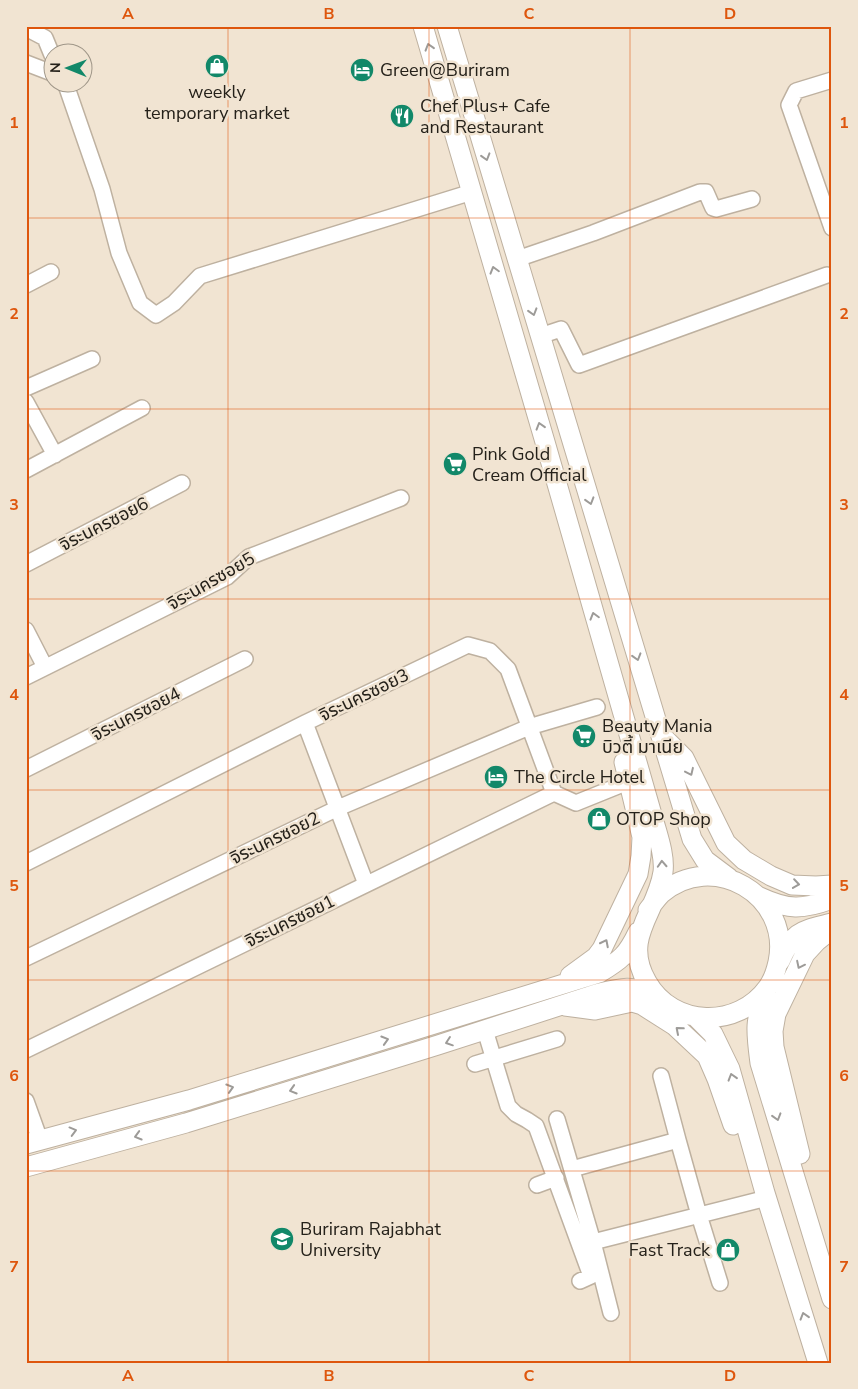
<svg xmlns="http://www.w3.org/2000/svg" width="858" height="1389" viewBox="0 0 858 1389" font-family="'Nunito Sans','Noto Sans Thai',sans-serif">
<style>
.lines{fill:none;stroke-linecap:round;stroke-linejoin:round}
.minor-casing{stroke:#beb1a0;stroke-width:18}
.major-casing{stroke:#beb1a0;stroke-width:21}
.minor{stroke:#fff;stroke-width:15}
.major{stroke:#fff;stroke-width:19}
.oneway{stroke:#9d9b98}
.grid{fill:none;stroke:#de560d;stroke-width:1;stroke-opacity:0.55}
.labels{text-anchor:middle;stroke-width:5;stroke-linejoin:round;paint-order:stroke}
.poi-label{font-size:18px;fill:#25211a;stroke:#f1e4d2;text-anchor:start}
.street-label{font-size:18px;fill:#25211a;stroke:#f1e4d2}
.neatline{fill:none;stroke:#de560d;stroke-width:2}
.grid-label{font-size:16px;text-anchor:middle;font-weight:bold;fill:#de560d}
</style>
<rect width="100%" height="100%" fill="#f1e4d2"/>
<g class="lines">
<g class="minor-casing">
<path id="minor" d="M26,28L45,38L52,55
M26,63L52,73
M832,80L796,91L789,105L832,228
M65,82L102,189L119,253L140,303L156,315L174,303L200,276L472,192
M517,259L593,233L700,192H706L713,208L716,209L752,199
M26,285L51,272
M540,336L561,329L579,365L827,275
M26,388L92,359
M26,402L55,455
M26,470L142,408
M26,564L182,483
M26,630L45,667
M26,677L227,577L249,557L401,498
M305,723L366,884
M26,769L245,659
M26,863L305,723L468,645L490,651L508,669L554,793L576,803L628,782
M26,958L338,808L529,727L597,707
M485,1030L508,1106L516,1114L527,1120L536,1126L591,1276L580,1281
M26,1050L554,793
M475,1064L557,1039
M661,1076L678,1140
M26,1101L40,1140
M557,1119L593,1242L611,1313
M572,1169L678,1140L699,1215L720,1283
M537,1185L556,1178
M593,1242L767,1198"/>
</g>
<g class="major-casing">
<path id="major" d="M423,26C464,164 504,303 545,442C582,569 617,697 655,825C659,839 665,857 663,872C657,913 621,937 647,982C673,1028 738,1029 768,987C773,980 776,971 778,962C792,895 712,849 661,894C656,899 652,905 648,910
M447,26L692,839L705,860L729,878
M663,737L684,758L726,843L744,860L771,876L792,885L816,886L832,885
M760,897C788,910 802,910 832,899
M780,961C794,930 801,931 832,923
M570,976L596,957L602,949L638,874L641,856L642,837L624,762
M766,992C754,1021 756,1032 760,1063L832,1299
M565,1006L595,1010L632,1002L642,1005L675,1026L707,1056L717,1079L733,1125
M697,1018L713,1034L730,1069L765,1193L818,1363
M26,1144L189,1100L599,973C621,960 627,955 638,932
M800,1154L774,1047L773,1031L776,1014L805,954L817,941L832,929
M26,1167L186,1123L438,1045L596,994C621,988 631,985 655,994"/>
</g>
<use href="#minor" class="minor"/>
<use href="#major" class="major"/>
</g>
<defs><path id="oneway-chevron" d="M-2-3.5L2.5 0L-2 3.5" fill="none" stroke-width="1.6" stroke-linecap="round" stroke-linejoin="round" transform="scale(1.25)"/></defs>
<g class="oneway">
<use href="#oneway-chevron" transform="translate(429 47) rotate(-107)"/>
<use href="#oneway-chevron" transform="translate(486 157) rotate(73)"/>
<use href="#oneway-chevron" transform="translate(494 270) rotate(-106)"/>
<use href="#oneway-chevron" transform="translate(533 312) rotate(73)"/>
<use href="#oneway-chevron" transform="translate(540 426) rotate(-107)"/>
<use href="#oneway-chevron" transform="translate(590 501) rotate(73)"/>
<use href="#oneway-chevron" transform="translate(594 616) rotate(-106)"/>
<use href="#oneway-chevron" transform="translate(637 657) rotate(73)"/>
<use href="#oneway-chevron" transform="translate(690 772) rotate(65)"/>
<use href="#oneway-chevron" transform="translate(662 864) rotate(-93)"/>
<use href="#oneway-chevron" transform="translate(796 884) rotate(8)"/>
<use href="#oneway-chevron" transform="translate(605 943) rotate(-63)"/>
<use href="#oneway-chevron" transform="translate(800 965) rotate(116)"/>
<use href="#oneway-chevron" transform="translate(679 1030) rotate(-139)"/>
<use href="#oneway-chevron" transform="translate(385 1040) rotate(-17)"/>
<use href="#oneway-chevron" transform="translate(449 1042) rotate(161)"/>
<use href="#oneway-chevron" transform="translate(732 1077) rotate(-107)"/>
<use href="#oneway-chevron" transform="translate(230 1088) rotate(-17)"/>
<use href="#oneway-chevron" transform="translate(293 1090) rotate(163)"/>
<use href="#oneway-chevron" transform="translate(777 1117) rotate(73)"/>
<use href="#oneway-chevron" transform="translate(73 1131) rotate(-15)"/>
<use href="#oneway-chevron" transform="translate(138 1136) rotate(164)"/>
<use href="#oneway-chevron" transform="translate(804 1316) rotate(-107)"/>
</g>
<path class="grid" d="M228,26V1363M429,26V1363M630,26V1363M26,218H832M26,409H832M26,599H832M26,790H832M26,980H832M26,1171H832"/>
<defs>
<g id="shop-disc" transform="scale(1.25)"><circle r="9.5" fill="#128869" stroke="#f1e4d2"/><path d="M-5-2.5h2.3a2.7 3.5 0 0 1 5.4 0H5L5.5 6h-11ZM-1.5-2.5h3a1.5 2.3 0 0 0-3 0Z" fill="#fff"/></g>
<g id="hotel-disc" transform="scale(1.25)"><circle r="9.5" fill="#128869" stroke="#f1e4d2"/><path d="M-6-4.5h1.5V1H6V5H4.5V3h-9V5H-6ZM-4 0a1.8 1.8 0 1 1 3.6 0ZM.5 0V-2.5h3Q6-2.5 6 0Z" fill="#fff"/></g>
<g id="restaurant-disc" transform="scale(1.25)"><circle r="9.5" fill="#128869" stroke="#f1e4d2"/><path d="M-5-6h1v4h1v-4h1v4h1v-4h1v5L-1.5 .5V6h-2V.5L-5-1ZM5-6V6H3V1.5H1.5Q1.5-4 5-6Z" fill="#fff"/></g>
<g id="supermarket-disc" transform="scale(1.25)"><circle r="9.5" fill="#128869" stroke="#f1e4d2"/><path d="M-6-5.5h2.5l.6 2H6L4.5 2H-2.5L-4.4-4H-6ZM-1.5 3.2a1.3 1.3 0 1 0 .1 0ZM3 3.2a1.3 1.3 0 1 0 .1 0Z" fill="#fff"/></g>
<g id="university-disc" transform="scale(1.25)"><circle r="9.5" fill="#128869" stroke="#f1e4d2"/><path d="M0-5L7-2L0 1L-7-2ZM-4 1L0 2.5L4 1V4Q0 6-4 4Z" fill="#fff"/></g>
</defs>
<g fill-rule="evenodd">
<use href="#shop-disc" x="217" y="66"/>
<use href="#hotel-disc" x="362" y="70"/>
<use href="#restaurant-disc" x="402" y="116"/>
<use href="#supermarket-disc" x="455" y="464"/>
<use href="#supermarket-disc" x="584" y="736"/>
<use href="#hotel-disc" x="496" y="777"/>
<use href="#shop-disc" x="599" y="819"/>
<use href="#university-disc" x="282" y="1239"/>
<use href="#shop-disc" x="728" y="1250"/>
</g>
<g class="labels">
<g class="poi-label">
<text x="380" y="76">Green@Buriram</text>
<text x="217" y="98" text-anchor="middle">weekly<tspan x="217" dy="21">temporary market</tspan></text>
<text x="420" y="112">Chef Plus+ Cafe<tspan x="420" dy="21">and Restaurant</tspan></text>
<text x="472" y="460">Pink Gold<tspan x="472" dy="21">Cream Official</tspan></text>
<text x="602" y="732">Beauty Mania<tspan x="602" dy="21">บิวตี้ มาเนีย</tspan></text>
<text x="514" y="783">The Circle Hotel</text>
<text x="616" y="825">OTOP Shop</text>
<text x="300" y="1235">Buriram Rajabhat<tspan x="300" dy="21">University</tspan></text>
<text x="710" y="1256" text-anchor="end">Fast Track</text>
</g>
<g class="street-label">
<text transform="translate(104 524) rotate(-27)" y="6">จิระนครซอย6</text>
<text transform="translate(211 581) rotate(-30)" y="6">จิระนครซอย5</text>
<text transform="translate(364 695) rotate(-26)" y="6">จิระนครซอย3</text>
<text transform="translate(136 714) rotate(-27)" y="6">จิระนครซอย4</text>
<text transform="translate(275 838) rotate(-26)" y="6">จิระนครซอย2</text>
<text transform="translate(290 921) rotate(-26)" y="6">จิระนครซอย1</text>
</g>
</g>
<rect width="858" height="1389" fill="none" stroke="#f1e4d2" stroke-width="55"/>
<g transform="translate(68 68) rotate(271)"><circle r="24" fill="#f1e4d2" stroke="#9f9688"/>
<path d="M0-4L9 19L0 12L-9 19Z" fill="#128869"/>
<text y="-8" font-size="14" font-weight="bold" text-anchor="middle" fill="#25211a">N</text>
</g>
<rect x="28" y="28" width="802" height="1334" class="neatline"/>
<g class="grid-label">
<text x="128" y="19">A</text>
<text x="329" y="19">B</text>
<text x="529" y="19">C</text>
<text x="730" y="19">D</text>
<text x="14" y="128">1</text>
<text x="844" y="128">1</text>
<text x="14" y="319">2</text>
<text x="844" y="319">2</text>
<text x="14" y="510">3</text>
<text x="844" y="510">3</text>
<text x="14" y="700">4</text>
<text x="844" y="700">4</text>
<text x="14" y="891">5</text>
<text x="844" y="891">5</text>
<text x="14" y="1081">6</text>
<text x="844" y="1081">6</text>
<text x="14" y="1272">7</text>
<text x="844" y="1272">7</text>
<text x="128" y="1381">A</text>
<text x="329" y="1381">B</text>
<text x="529" y="1381">C</text>
<text x="730" y="1381">D</text>
</g>
</svg>
